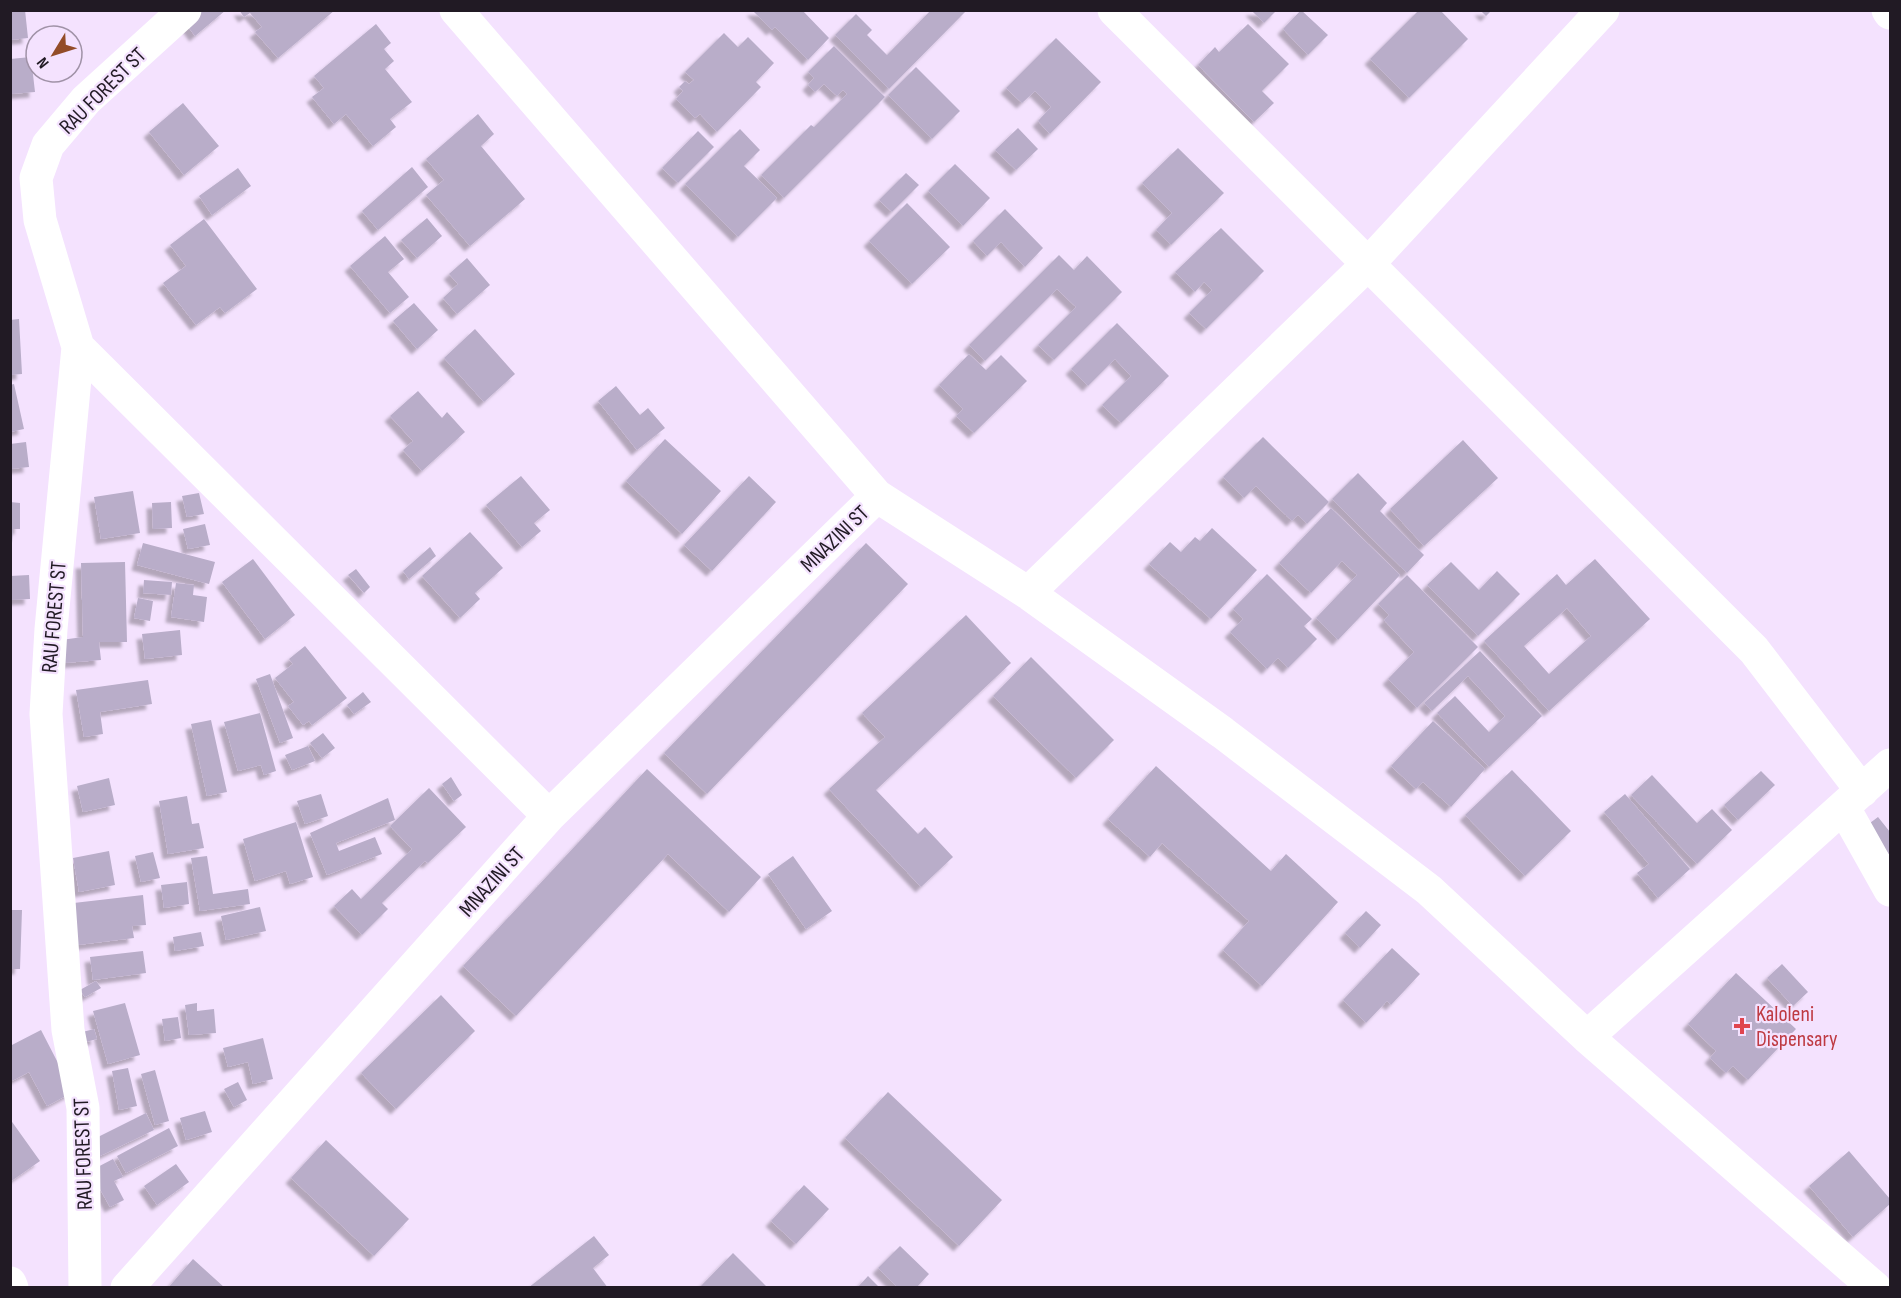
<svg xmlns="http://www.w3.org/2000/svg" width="1901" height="1298" viewBox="0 0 1901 1298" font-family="'Sofia Sans Condensed',sans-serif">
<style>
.building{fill:#b9adc9;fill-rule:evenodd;filter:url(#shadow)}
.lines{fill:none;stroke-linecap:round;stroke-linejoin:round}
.minor{stroke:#fff;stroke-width:33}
.health-dot{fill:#e0444e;stroke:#f4e2fe;stroke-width:2}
.labels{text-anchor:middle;stroke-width:4.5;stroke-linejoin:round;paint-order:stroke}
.street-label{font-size:22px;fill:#211a24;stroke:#f4e2fe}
.health-label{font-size:22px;fill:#be3a42;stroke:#f4e2fe;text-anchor:start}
</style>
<defs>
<filter id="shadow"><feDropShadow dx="-5.5" dy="5.5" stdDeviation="1.5" flood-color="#0004"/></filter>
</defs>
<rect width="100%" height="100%" fill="#f4e2fe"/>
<path class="building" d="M10,10H25L28,38L10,40Z
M189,10H226L195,36L181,17Z
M239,10H335L278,58L255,32L262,27L250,13L244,17Z
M752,10H802L829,38L808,60L775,27L772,30Z
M931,10H967L889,89L835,35L856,14L872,30L867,35L887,55Z
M1251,10H1277L1264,23Z
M1301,10L1328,35L1308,55L1283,29Z
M1419,10H1440L1468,39L1409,98L1370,59Z
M1480,10H1492L1486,16Z
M376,24L391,43L384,49L394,61L385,69L412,102L390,119L396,127L373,146L346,114L334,124L312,97L324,88L314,76Z
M1248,24L1289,64L1262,91L1274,103L1254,122L1198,65L1215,47L1219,52Z
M724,33L738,47L748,37L774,63L756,82L761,87L717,132L700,114L695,118L676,99L683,91L679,87L685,81L689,84L694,80L685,72Z
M1056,38L1101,82L1050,134L1038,121L1051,107L1035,91L1022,103L1006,88Z
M834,46L885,97L784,198L761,175L811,125L814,127L847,94L843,90L837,96L824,84L815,92L808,85L814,78L808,72Z
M31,57L35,92L10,94V59Z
M916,67L960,111L932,139L888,95Z
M183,103L219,146L184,175L149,132Z
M478,114L494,134L481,146L525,199L470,246L426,195L444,180L426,159Z
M1018,128L1038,149L1016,170L995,150Z
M740,129L760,150L744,166L777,198L738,237L685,184Z
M698,131L714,147L678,183L662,168Z
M1178,148L1224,193L1171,245L1156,230L1172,213L1142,183Z
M955,164L990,198L963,226L928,191Z
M412,167L428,187L378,230L362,211Z
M238,168L251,186L212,215L199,196Z
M906,173L919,185L892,212L879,200Z
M907,203L950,247L912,284L869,241Z
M1005,209L1043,248L1025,267L1001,242L987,256L973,241Z
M427,218L442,236L417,258L401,240Z
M204,219L257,289L225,313L220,307L196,325L163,283L186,266L170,245Z
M1221,228L1264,271L1206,329L1189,313L1212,290L1204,282L1195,292L1175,272Z
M385,236L404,259L388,272L409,297L390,313L350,266Z
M1059,255L1074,270L1087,256L1122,292L1054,360L1038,345L1076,307L1057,289L985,361L969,345Z
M467,258L490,285L457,314L443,298L458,284L449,274Z
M414,303L438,330L417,349L393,321Z
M19,319L22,374L10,375V320Z
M1117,323L1169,376L1121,423L1102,405L1131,376L1115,359L1088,386L1071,369Z
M475,329L515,374L484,402L444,358Z
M969,354L986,370L1001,355L1027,381L974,433L956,416L963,409L939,385Z
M14,384L24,429L10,432V385Z
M616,386L640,415L648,408L665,428L637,450L598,401Z
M418,391L442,418L447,412L465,432L422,471L403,450L413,441L390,416Z
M1263,437L1329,502L1307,524L1298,515L1292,521L1256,486L1244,498L1223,477Z
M665,439L721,491L682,534L626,481Z
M1463,440L1498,478L1424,546L1390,509Z
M26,442L29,467L10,469V444Z
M1358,473L1387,503L1380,511L1424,555L1407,573L1332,499Z
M521,476L550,510L534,523L541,531L522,547L486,505Z
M749,476L776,502L712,571L684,545Z
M133,491L140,533L101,539L94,497Z
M199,493L204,514L187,517L182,496Z
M10,502L20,503V529H13V543Z
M171,502L172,528L153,529L152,503Z
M1331,508L1400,575L1338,640L1316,618L1357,575L1342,561L1311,593L1279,563Z
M205,524L210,545L188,549L183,529Z
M1212,528L1257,570L1211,619L1149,564L1170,542L1181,552L1195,537L1200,541Z
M470,532L503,568L475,593L480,599L460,618L422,576Z
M143,543L215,562L209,584L137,565Z
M866,543L908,584L707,794L664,753Z
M430,547L436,556L409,579L403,571Z
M253,559L295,615L265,639L222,582Z
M1595,559L1650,619L1549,711L1484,641L1557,574L1566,585ZM1567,608L1591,636L1549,674L1524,646Z
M125,562L127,642H99L101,660L64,663L61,640L83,637L81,563Z
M1451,562L1479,590L1497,571L1520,594L1478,636L1427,585Z
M356,569L370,587L364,593L348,575Z
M1267,574L1312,619L1304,626L1317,639L1288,668L1278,658L1267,669L1230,632L1243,619L1233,609Z
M29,575L30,599L10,600V576Z
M1407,575L1478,647L1417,708L1388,679L1414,652L1384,620L1389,615L1378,604Z
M144,580L172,582L171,595L143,593Z
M176,583L194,585L193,595L207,597L204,622L171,617Z
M138,598L153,601L150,621L134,618Z
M966,615L1011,663L876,790L918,834L925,827L953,857L921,887L829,789L885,737L862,713Z
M180,630L182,655L145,659L142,634Z
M305,646L347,698L312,725L309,721L303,725L288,706L294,702L275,678L293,664L289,659Z
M1480,651L1542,716L1489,767L1437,713L1455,696L1489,732L1505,716L1468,676L1432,711L1424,703Z
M1031,657L1114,740L1076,778L993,696Z
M270,674L293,738L280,743L256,679Z
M148,680L152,704L100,712L103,734L84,737L76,690Z
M363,692L371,702L354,714L347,705Z
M260,713L276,771L264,775L261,765L238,771L224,722Z
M211,720L227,792L207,796L191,724Z
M1433,721L1485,769L1451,807L1423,782L1416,789L1391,766Z
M323,733L335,748L322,758L310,743Z
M308,746L315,761L292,770L285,755Z
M1156,766L1271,871L1286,854L1338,902L1262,986L1223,950L1249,921L1162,843L1150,857L1108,819Z
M647,769L761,877L729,912L668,854L516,1016L463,966Z
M1512,770L1571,831L1525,876L1465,815Z
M1761,771L1775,785L1738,820L1724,805Z
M1652,775L1697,823L1712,809L1732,830L1697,864L1631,795Z
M451,777L462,795L454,801L442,784Z
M109,778L115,805L83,812L77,786Z
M429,788L466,827L428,863L425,861L382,903L388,909L362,935L334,906L352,889L361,899L412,849L390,826Z
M321,794L328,816L305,824L297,801Z
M1625,794L1690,869L1658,898L1637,873L1649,864L1604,812Z
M187,796L192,824L199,823L204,848L168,854L159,801Z
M388,798L395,820L336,843L339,851L375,837L382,854L327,875L310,833Z
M1878,817L1890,832V856L1866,826Z
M296,822L313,877L290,884L286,871L255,881L243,839Z
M109,851L115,885L79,892L73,858Z
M153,852L160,878L141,882L135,856Z
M207,856L213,894L248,889L250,904L200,911L191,858Z
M793,856L832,911L806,929L768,874Z
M187,882L189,904L164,908L161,885Z
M143,895L146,925L132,926L134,938L70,946L65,904Z
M260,907L266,931L226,940L221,916Z
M10,910H22L20,969H10Z
M1366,911L1381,925L1360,948L1345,933Z
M201,932L204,946L175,951L173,937Z
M1392,948L1420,974L1391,1005L1387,1001L1366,1023L1343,1000Z
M143,951L146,973L93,980L90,957Z
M1782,964L1808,992L1793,1006L1767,978Z
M1736,973L1796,1029L1748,1080L1733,1066L1726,1073L1710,1058L1716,1051L1688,1024Z
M96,981L101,988L85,997L80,990Z
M441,995L475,1031L396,1109L361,1073Z
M125,1003L140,1055L108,1064L93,1011Z
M197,1003V1011L214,1009L216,1033L189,1035L185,1005Z
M178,1017L181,1038L165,1041L162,1019Z
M94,1029L97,1039L78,1044L75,1034Z
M41,1030L73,1092L47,1106L29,1072L10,1082V1046Z
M263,1038L273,1079L253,1084L248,1062L228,1067L223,1048Z
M128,1068L137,1106L119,1110L112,1071Z
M155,1070L169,1121L155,1125L141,1074Z
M238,1082L247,1100L234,1107L224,1089Z
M888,1092L1002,1200L959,1246L845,1138Z
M205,1111L212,1132L186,1140L180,1118Z
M146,1113L154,1130L98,1157L90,1141Z
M10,1119L40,1161L10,1182Z
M169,1128L178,1146L126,1173L117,1156Z
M326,1140L409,1219L374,1256L291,1178Z
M1849,1151L1890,1199V1204L1853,1237L1809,1186Z
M113,1159L123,1177L114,1181L124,1200L110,1207L90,1171Z
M176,1164L189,1182L157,1205L144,1186Z
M804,1185L829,1209L796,1244L771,1221Z
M594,1236L609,1255L593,1268L608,1288H528Z
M900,1246L929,1274L916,1288H898L878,1268Z
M733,1253L768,1288H699Z
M193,1259L225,1288H168Z
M868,1276L880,1288H857Z"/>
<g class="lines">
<path class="minor" d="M456,10L877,496L1028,593L1223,733L1429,890L1587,1037L1875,1288
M1114,10L1754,650L1862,791
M1888,10L1890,13
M78,347L549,816
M1028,593L1368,264L1603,10
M1844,808L1890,890
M1587,1037L1890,765
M10,1283L12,1288
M85,1288L83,1108L68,1030L46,714L51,629L78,347L40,220L36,178L48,145L86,100L185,10
M127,1288L549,816L877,496"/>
</g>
<path class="health-dot" d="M1739 1017h6v6h6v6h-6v6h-6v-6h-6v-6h6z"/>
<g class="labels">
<g class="street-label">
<text transform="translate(102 90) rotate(-45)" y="8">RAU FOREST ST</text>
<text transform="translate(834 538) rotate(-44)" y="8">MNAZINI ST</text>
<text transform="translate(53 617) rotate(-85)" y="8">RAU FOREST ST</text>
<text transform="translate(491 881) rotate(-48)" y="8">MNAZINI ST</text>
<text transform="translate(82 1154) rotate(-92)" y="8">RAU FOREST ST</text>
</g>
<g class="health-label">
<text x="1756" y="1021">Kaloleni<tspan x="1756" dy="25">Dispensary</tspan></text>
</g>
</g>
<rect width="1901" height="1298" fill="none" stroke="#211a24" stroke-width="24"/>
<g transform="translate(54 54) rotate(232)"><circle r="28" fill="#f4e2fe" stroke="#a092a7" stroke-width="1.5"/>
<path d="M0-4.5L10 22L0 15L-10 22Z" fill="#934c28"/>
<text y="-9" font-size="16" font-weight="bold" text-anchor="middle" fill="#211a24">N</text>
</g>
</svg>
